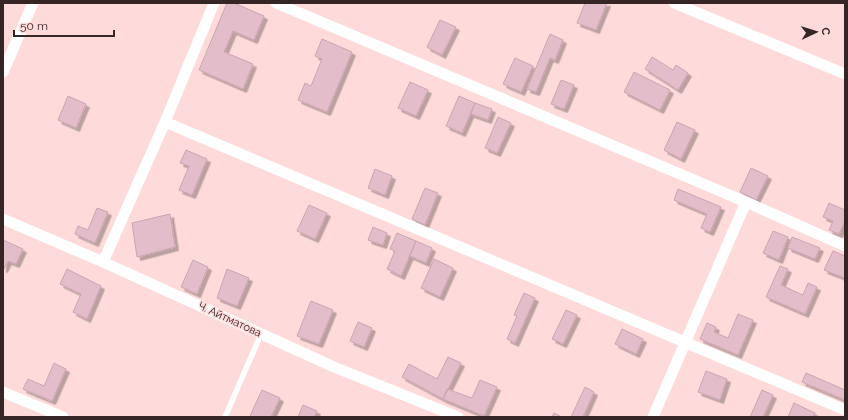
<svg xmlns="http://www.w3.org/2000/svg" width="848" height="420" viewBox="0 0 848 420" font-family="Raleway,sans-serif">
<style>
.building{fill:#e4bdca;stroke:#cba4b1;filter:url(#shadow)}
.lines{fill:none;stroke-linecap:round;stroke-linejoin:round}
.service{stroke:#fff;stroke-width:5.5}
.minor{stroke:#fff;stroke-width:11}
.labels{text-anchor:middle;stroke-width:3;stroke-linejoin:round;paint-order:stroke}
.street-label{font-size:11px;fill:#352625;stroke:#fedbda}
</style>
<defs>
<filter id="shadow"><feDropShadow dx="3.5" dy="3.5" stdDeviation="0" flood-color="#0004"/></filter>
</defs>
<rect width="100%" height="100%" fill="#fedbda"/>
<path class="building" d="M227,3H234L264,16L254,40L233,31L224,52L253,64L243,89L199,70Z
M585,3H607L596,30L577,23Z
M440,20L456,27L442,55L427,47Z
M550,34L563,40L555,60L550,58L536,92L527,89Z
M322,39L352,52L327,112L298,100L305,83L311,86L322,59L315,56Z
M652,57L673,70L676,65L688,73L678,90L645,69Z
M515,58L533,66L521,92L503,84Z
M634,72L670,90L660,110L624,92Z
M561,80L574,85L564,109L551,104Z
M410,82L428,90L416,116L398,108Z
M68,96L86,104L76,128L58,120Z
M459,96L475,103L462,133L446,126Z
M475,103L492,109L488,120L471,114Z
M498,117L511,123L497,153L485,148Z
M677,122L695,130L681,159L664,150Z
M186,150L207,159L192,195L179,190L189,166L180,163Z
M751,168L768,176L756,200L740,192Z
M375,169L392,176L385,195L368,188Z
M425,188L438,193L425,225L412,219Z
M678,189L721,207L710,232L701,228L707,214L674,200Z
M829,203L845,210V221L839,234L829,230L833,221L823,217Z
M309,205L327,213L315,239L297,231Z
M97,208L108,212L95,243L75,234L78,226L88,230Z
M170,214L175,247L137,257L132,223Z
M373,227L387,233L383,245L368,240Z
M773,231L788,237L779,260L763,253Z
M397,233L416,241L401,276L387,269L395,251L390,249Z
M792,237L820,248L815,259L788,248Z
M3,240L23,249L16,264L8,261L4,269H3Z
M416,241L432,248L426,263L410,256Z
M833,251L845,256V278L824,270Z
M434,259L453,268L440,297L421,288Z
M193,260L208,267L197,294L181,287Z
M780,266L788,269L781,285L803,295L808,283L817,287L805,314L766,297Z
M67,269L101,286L87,319L73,312L81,294L60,284Z
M227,269L249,278L237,306L217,298Z
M524,293L535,298L515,343L507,339L517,316L514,315Z
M311,301L333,310L319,344L297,336Z
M566,310L577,315L563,344L552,339Z
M738,314L753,320L738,355L700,339L707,323L716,327L714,332L728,338Z
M358,322L372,328L364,347L350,341Z
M622,329L643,339L636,354L615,344Z
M448,357L461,363L443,399L402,377L409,364L437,379Z
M54,363L66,369L52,401L23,389L28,379L44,386Z
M706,371L727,379L720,400L698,392Z
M806,373L845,390V400L802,382Z
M480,380L497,387L484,416L443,399L447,389L472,398Z
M585,387L594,392L583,417H571Z
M262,390L280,398L271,417H252L250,416Z
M762,390L773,395L763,417H750Z
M794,403L815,413L813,417H788Z
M303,405L317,411L314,417H298Z
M554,413L562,417H552Z"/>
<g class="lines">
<path class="service" d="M225,417L261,334"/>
<path class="minor" d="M276,3L746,202L845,246
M674,3L845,74
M3,72L33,3
M165,122L845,410
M3,219L103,262L334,367L458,417
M103,262L165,122L214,3
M3,392L63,417
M653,417L746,202"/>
</g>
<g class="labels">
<g class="street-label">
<text transform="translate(230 319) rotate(25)" y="4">Ч. Айтматова</text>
</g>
</g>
<rect width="848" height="420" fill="none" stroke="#352625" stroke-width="8"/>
<g transform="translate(816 32) rotate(86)" stroke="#fedbda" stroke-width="3" paint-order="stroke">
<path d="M0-3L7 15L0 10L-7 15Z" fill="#352625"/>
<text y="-6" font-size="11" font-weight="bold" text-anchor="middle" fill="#352625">С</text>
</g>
<path d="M14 30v6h100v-6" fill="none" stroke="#352625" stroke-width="2"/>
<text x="20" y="30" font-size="12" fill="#352625" stroke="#fedbda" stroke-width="3" paint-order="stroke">50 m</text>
</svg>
